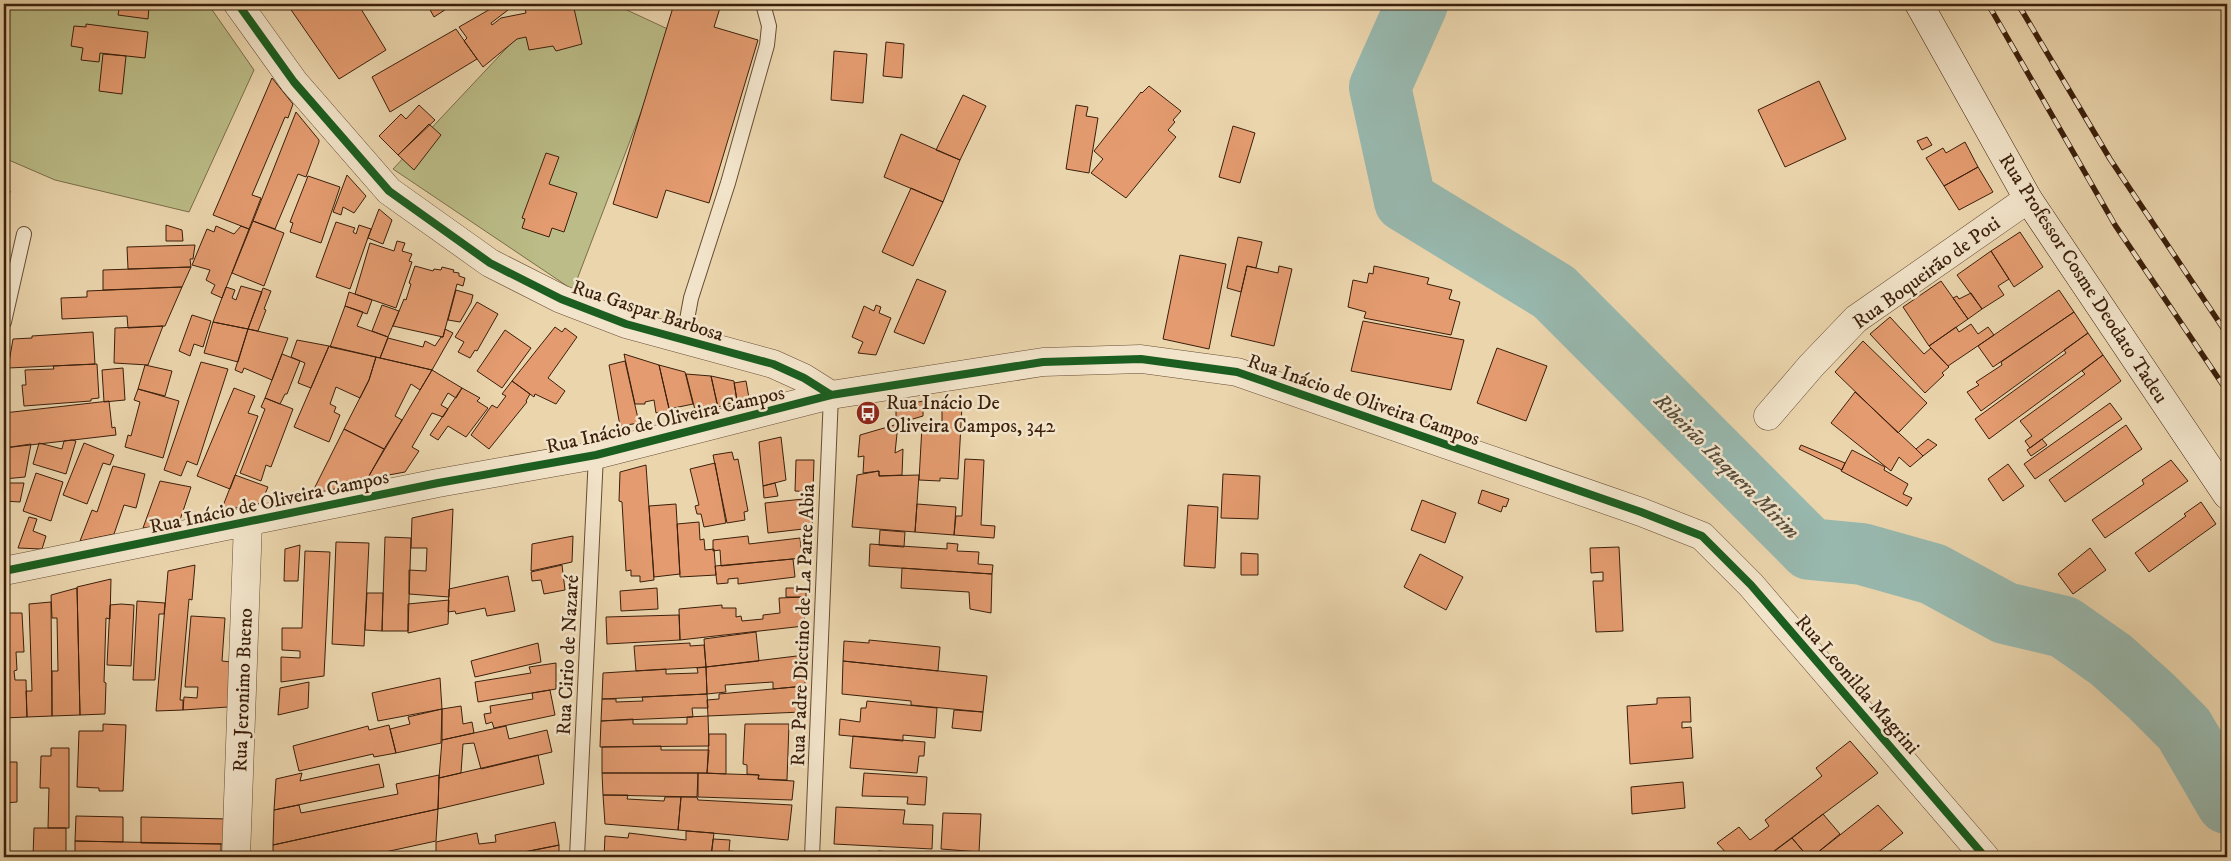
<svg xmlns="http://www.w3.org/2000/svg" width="2231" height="861" viewBox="0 0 2231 861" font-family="'IM FELL DW Pica',serif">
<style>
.green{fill:#bbbc87;stroke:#7b6e49}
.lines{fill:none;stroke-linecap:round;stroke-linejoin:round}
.river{stroke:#98b8ae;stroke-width:62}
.building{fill:#e39b6f;stroke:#3b1f0b}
.service-casing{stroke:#674c34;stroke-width:16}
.minor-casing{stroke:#674c34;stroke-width:29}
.secondary-casing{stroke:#3b1f0b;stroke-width:29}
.service{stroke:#f2e4ca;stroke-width:14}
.minor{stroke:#f2e4ca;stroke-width:28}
.secondary{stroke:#f2e4ca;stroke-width:28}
.rail-casing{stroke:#3b1f0b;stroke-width:5.5}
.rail{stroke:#f2e4ca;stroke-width:4;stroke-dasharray:11;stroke-linecap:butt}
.cycleway-casing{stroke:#f2e4ca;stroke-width:11}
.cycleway{stroke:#1b5e20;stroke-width:8}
.labels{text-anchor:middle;stroke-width:5;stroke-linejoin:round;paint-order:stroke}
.street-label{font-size:20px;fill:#3b1f0b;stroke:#f2e4ca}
.poi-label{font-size:20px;fill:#3b1f0b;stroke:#f2e4ca;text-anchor:start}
.water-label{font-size:21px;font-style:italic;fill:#574d3c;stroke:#f2e4ca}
</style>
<rect width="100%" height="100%" fill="#ebd5ad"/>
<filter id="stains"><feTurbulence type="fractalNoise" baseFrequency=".004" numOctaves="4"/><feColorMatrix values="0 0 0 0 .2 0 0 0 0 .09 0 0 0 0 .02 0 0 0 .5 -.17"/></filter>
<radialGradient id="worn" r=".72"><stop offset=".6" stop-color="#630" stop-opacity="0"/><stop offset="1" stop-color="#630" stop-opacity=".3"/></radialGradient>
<path class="green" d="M4,4H208L254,70L189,212L55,180L4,158Z
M548,4H614L672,31L573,290L393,169Z"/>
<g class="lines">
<path class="river" d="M1417,4L1380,87L1405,201L1554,292L1810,549L1862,554L1933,574L2005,613L2064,627L2111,660L2151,696L2184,729L2227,803"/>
</g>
<path class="building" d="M120,4L149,7L148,19L118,15Z
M287,4H358L386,50L339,79Z
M427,4H454L434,17Z
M499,4H504L508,10L491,23L492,25L501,18L526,13L524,4H553V6L573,4L582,44L556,51L553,46L529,50L526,37L517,39L483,67L464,41L467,38L459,27Z
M674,4H708L720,8L714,27L758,40L709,203L666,190L657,218L613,204Z
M86,24L148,32L145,58L100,53L99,62L81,60L83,48L71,46L74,26L86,27Z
M456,29L477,59L390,112L372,77Z
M886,42L904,44L902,78L883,76Z
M834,51L867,54L863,103L831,100Z
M103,54L126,56L122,94L99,91Z
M272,78L293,104L288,118L285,117L252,195L261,198L249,229L213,215Z
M1819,81L1846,139L1785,167L1758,110Z
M1149,86L1181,111L1173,120L1175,122L1168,130L1176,137L1126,198L1091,173L1103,159L1094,151L1141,92L1142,93Z
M963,95L986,106L960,160L936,150Z
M419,105L435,120L398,155L379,136L401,114L406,119Z
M1076,105L1088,107L1086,116L1098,118L1089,173L1066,169Z
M296,112L319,140V142L306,177L298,174L275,229L253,221Z
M429,124L441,135L414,170L398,155Z
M1233,126L1255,133L1240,183L1219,177Z
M901,134L960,160L943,202L884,177Z
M1927,137L1932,145L1922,150L1917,141Z
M1965,142L1978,167L1944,186L1926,158L1943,148L1946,153Z
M546,153L559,157L549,184L577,193L564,232L552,228L549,237L522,228L525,219L522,218Z
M1978,167L1993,192L1959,210L1944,186Z
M347,175L366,196L354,213L343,207L341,215L333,212Z
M308,176L340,187L321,243L290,232L293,223L290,222Z
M911,188L943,202L913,266L882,252Z
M4,191H10L5,216H4Z
M379,209L392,220L383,244L368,238Z
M253,221L284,233L264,286L232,273Z
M336,222L355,228L353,232L356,234L359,225L371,229L350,289L316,277Z
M166,225L182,230L183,241H166Z
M216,226L234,234L241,226L249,229L222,298L211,293L215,285L206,280L210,270L192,265L207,229L214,232Z
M2020,232L2043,267L2014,287L1991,251Z
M1238,237L1262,242L1256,268L1247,266L1241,292L1227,288Z
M397,241L405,243L402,251L412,254L409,261L412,262L396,308L355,294L370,243L394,251Z
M195,245L193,259H190L191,267L128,269L127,247Z
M1991,251L2009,279L1998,286L2004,295L1982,309L1957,275Z
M1180,255L1226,264L1209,349L1163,339Z
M415,266L433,271L434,269L441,270L442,267L454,270L453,272L459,273V276L465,278L463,286L457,284L443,337L393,326L404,299L406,300L411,284L409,283Z
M1247,266L1278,273L1279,266L1292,269L1274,346L1231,336Z
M1374,266L1429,278L1427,284L1452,290L1449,299L1460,302L1451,335L1364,318L1366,312L1348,307L1353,280L1367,283L1369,273L1373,274Z
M191,267L182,287L103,290V270Z
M917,279L946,291L924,344L894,332Z
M1941,281L1968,319L1929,346L1903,307Z
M241,286L262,292L248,329L213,322L226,287L235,290L232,298L236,300Z
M182,287L165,326L128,328L127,316L62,319L61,298L87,297V291Z
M263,288L271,291L264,309L266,310L258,331L248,329Z
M456,290L473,295L471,303L460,322L448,320Z
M2059,290L2074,312L1993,367L1978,346Z
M349,292L372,300L367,314L345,306Z
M1971,293L1982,309L1968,319L1953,298L1957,296L1959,299Z
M477,302L498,314L477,351L475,350L470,358L458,352L464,342L455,337Z
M382,305L399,311L388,337L372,331Z
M876,305L881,307L879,313L891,318L876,355L858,353L863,342L852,337L864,306L874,311Z
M345,306L363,312L357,326L388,337L380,358L330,347Z
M2074,312L2088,333L1981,411L1967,392L1979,385L1976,382L2002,365L2001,362Z
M192,315L211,321L203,347L194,344L190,356L179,351Z
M1890,317L1924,354L1931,348L1949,367L1942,373L1944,375L1925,393L1870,334Z
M1363,321L1464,340L1451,390L1351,371Z
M213,322L248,329L238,362L204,353Z
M1971,324L1978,334L1988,327L1994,335L1948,366L1929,346L1956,327L1959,332Z
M163,326L148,365L114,363L115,328Z
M555,327L562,332L565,328L577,337L548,378L565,391L556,404L535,394L534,397L512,381Z
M248,329L288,338L272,380L244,368L242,373L235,370Z
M445,329L453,333L432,370L380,358L388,338L423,347L425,341L435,346L441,337H443Z
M505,330L531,348L502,388L477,371Z
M93,332L95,364L8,368L13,339L32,338V336Z
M2088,333L2103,355L1989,439L1975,419L2066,353L2064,350Z
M297,340L329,346L311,388L298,383L305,363L291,357Z
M1863,341L1927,403L1898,433L1835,372Z
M329,346L376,357L369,380L360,398L336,387L330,404L336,407L334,412L340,415L329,442L294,427Z
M1497,348L1547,366L1526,421L1477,403Z
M282,354L300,361L287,394H285L280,404L265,398Z
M624,354L659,365L670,412L665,414L664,411L656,413L654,400L645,402V404H635Z
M2103,355L2121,381L2030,448L2025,441L2032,436L2020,421L2085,374L2082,371Z
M376,357L432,370L420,390L411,384L395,416L402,420L384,449L344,429L369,380Z
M625,361L639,423L620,426L609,365Z
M201,362L228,369L197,465L187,461L181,476L164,470Z
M97,364L99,398L91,399V401L24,406L22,385H26L25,370L54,369L53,366Z
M145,365L172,371L165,396L138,389Z
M659,365L685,372L693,404L669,409Z
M123,368L125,400L104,402L102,370Z
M432,370L462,388L456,398L448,393L441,405L448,409L443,417L432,413L412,447L419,451L405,472L367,479Z
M686,374L711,376L717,404L695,410Z
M711,376L734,381L737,401L718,407Z
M512,381L530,394L526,401L527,402L489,449L471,435L492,405L497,408L506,396L502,394Z
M746,381L749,398L737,400L734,383Z
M234,388L255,396L248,413L258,416L230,489L197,476Z
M462,388L480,398L477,401L488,408L466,437L448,426L438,440L430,435Z
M138,389L179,401L163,458L125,447L128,435L131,436L140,402L134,400Z
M1855,392L1916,449L1923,456L1910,467L1899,457L1891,471L1831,423Z
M265,398L293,409L271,467L266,465L261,481L240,473L265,409L261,407Z
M109,401L112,428L115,427L116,435L4,448V413Z
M923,401V416L896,424V407Z
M2110,403L2122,419L2035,479L2024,464Z
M962,406L958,479L940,478V481L919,480L922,426L942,425V411Z
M898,424L895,453L903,449L902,475L879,476V471L863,473L864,456L858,457L860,435Z
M2126,425L2142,449L2065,502L2049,480Z
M344,429L384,449L365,483L314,493L313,491Z
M781,437L786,480L763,486L759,442Z
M1928,439L1937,445L1923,456L1916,449Z
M2042,439L2047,445L2031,456L2027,450Z
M72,440L76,441L66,474L33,464L39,443L62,449L64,441Z
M84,443L114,455L110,465L103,463L87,504L63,495Z
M31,444L25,477L4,479V448Z
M1801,445L1845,463L1842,470L1799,449Z
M1852,450L1885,467L1884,470L1908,484L1903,494L1912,498L1907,506L1841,471Z
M732,452L734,460L738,459L748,511L744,512L745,520L727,523L713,455Z
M965,459L984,460L981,525L995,526L994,538L954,535L956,516H962Z
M796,460H814L813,492L795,491Z
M2171,460L2188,481L2105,538L2092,520L2144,484L2142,480Z
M715,463L726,523L704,527L701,514H697L695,506L699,505L690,469Z
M2008,464L2024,486L2003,501L1988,479Z
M646,465L654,580L640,582V576H631V570L626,571L622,502L619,501L620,472Z
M113,466L145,474L136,508L124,505L114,534L80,541L92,510L97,512Z
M879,471V476L919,475L915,532L852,527L857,475Z
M36,473L63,482L51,521L23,511Z
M1223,474L1260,476L1258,519L1221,518Z
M235,475L268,487L261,503L221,511Z
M160,481L191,487L179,523L143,528Z
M4,483H24L20,502L4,501Z
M775,483L778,496L764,498L763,486Z
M1482,490L1509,499L1506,507L1503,506L1501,512L1478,503Z
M813,498L812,528L768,533L765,503Z
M1422,500L1456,513L1445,543L1411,530Z
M2201,502L2216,524L2149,572L2135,553L2186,516L2184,514Z
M676,504L680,574L654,577L649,506Z
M917,504L956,507L954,535L915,532Z
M1188,505L1218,507L1215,568L1184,566Z
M453,509L449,597L409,594V570L426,571L427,548H411L412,518Z
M29,517L37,519L33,531L46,536L42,549L18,548Z
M699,522L700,540L704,539L705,550L714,549L716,575L680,577L677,524Z
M880,530L905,532L904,547L879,545Z
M573,536L572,562L531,571L532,544Z
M748,536L749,544L800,538L802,558L721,566L720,550L713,551V540Z
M385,537L411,538L408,631H382Z
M336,542L369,543L364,646L332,644Z
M947,543L958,544L957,551L979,552L978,564L993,565L992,574L869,566L870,544L947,549Z
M300,545L298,581H284L285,549Z
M1619,547L1623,631L1596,632L1593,581H1603V572L1591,573L1590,548Z
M2090,548L2106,570L2073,594L2058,574Z
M305,551L330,552L324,676L281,682V657L300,658V651L282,650V628H302Z
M1241,553L1258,554V575H1241Z
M1420,554L1463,577L1446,610L1404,587Z
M793,559L795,577L738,584V578L728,579V583L717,584L715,566Z
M195,565L192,600L189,599L180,700H183V710L156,711L168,571Z
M562,565L565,590L544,594L541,580L532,581L531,572Z
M902,568L992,574L991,613L970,609L969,592L901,588Z
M508,576L515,611L487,616L485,608L456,614L455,611L448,612L449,589Z
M111,579L110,619L106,618L104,682L106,683L105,714L80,715L77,587Z
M77,588L80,715L52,716V671H58L57,618H52L51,595Z
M657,588L658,609L621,611L620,591Z
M786,588H806V597H786Z
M367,593H383L382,631L365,630Z
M806,597L804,626L680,640L679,609L722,605V608H736V617L741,616L742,621L763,619V615L780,613L779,598Z
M449,600L448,624L408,633V604Z
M137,601L165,603L164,614H159L155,680H133Z
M51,602L52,716L27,717L26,691H32L29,604Z
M121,604L134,605L131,666L107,665L110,605Z
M4,613H22L24,652H16L17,670L14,671L15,680H26L27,717L4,718Z
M679,615L680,640L607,644L606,617Z
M191,616L225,618L222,661L231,662L228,707L183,710L184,697L197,698L198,687H185Z
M756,632L759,661L706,667L704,639Z
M869,640L940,647L938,671L843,661L844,641L869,643Z
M538,643L541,662L475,677L471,661Z
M690,643V646L704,645L706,667L636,671L634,646Z
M805,655V686L773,689V682L725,685L726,692L707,694L706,667Z
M843,661L987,676L983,712L911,705V701L842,694Z
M556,663V689L478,702L475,682L531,673L529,667Z
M706,667L707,694L602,699L603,673L666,669V674L698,673L697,668Z
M440,678L442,709L378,721L372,693Z
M309,682L308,708L278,715L280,688Z
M805,686L802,712L708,716L707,700L719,699V694Z
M550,690L555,715L494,728L492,722L486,724L484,714L491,713L490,706L533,699L532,693Z
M707,694L708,708H692L693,717L601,721L602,699H616V702L643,701L642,697Z
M1690,697L1691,722H1682V728L1691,727L1693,758L1630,764L1627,706L1657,704V698Z
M867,701L937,708L935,738L903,735V741L839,735L840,719L860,722L861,708H866Z
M461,706L463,724L472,722L474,733L442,740V709Z
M442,709L441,743L396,753L390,729L410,724L408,717Z
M954,710L983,712L981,731L952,728Z
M708,716L709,746L600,747L601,721L633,719V724H687V717Z
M103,724L126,725L123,791H99V788L77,787L79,731H103Z
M745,724H789L787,780L758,779L759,775L747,774V765L743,764Z
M389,725L396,753L374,757L373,754L299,771L293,746L368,726L369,730Z
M506,726L509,739L547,730L552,752L481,769L474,743L463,744L461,773L439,778L442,740Z
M709,734H726V774L707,773Z
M853,736L925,742L924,756H919L917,773L850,768Z
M1850,741L1878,773L1766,857H1730L1717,843L1739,827L1750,840L1769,826L1765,820L1822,776L1816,768Z
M661,746V750H709L707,773H602V747Z
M51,748H69V828H48L49,788H40L41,756H51Z
M538,755L544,784L438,809L439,778Z
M4,762H17V802L4,803Z
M379,764L384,787L274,810L276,779L302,773L300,781Z
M602,773H698L697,797L603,795Z
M698,773L759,775L758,779L794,781L792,800L698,797Z
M864,773L927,777L925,805L907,804L908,797L862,796Z
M439,775L438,809L273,845L274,810L299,805L301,813L398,794L396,784Z
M1683,782L1685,808L1632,814L1631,787Z
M603,795H628L627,799L664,801L665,797H681L678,830L605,824Z
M681,797H697L698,800L792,805L788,840L678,830Z
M1878,805L1903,833L1872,857H1812Z
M836,807L905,810L903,824L933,825L932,849L834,844Z
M438,809L436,841L362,857H273V845Z
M943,813L981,814L979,852L941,849Z
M1823,814L1840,834L1812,857H1808L1792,838Z
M76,816L123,817V842L75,841Z
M141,817L228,819L226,844L141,843Z
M555,822L559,845L499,857H436V842L477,833L479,844L496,842L495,835Z
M34,828H66V857H33Z
M686,831L714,833L711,857H604L605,836L628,838L629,833L686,840Z
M1792,838L1808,857L1768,856Z
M713,839L730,840L729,851L777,855V857H711Z
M75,841L221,844V857H103V854H75Z
M559,845V857H499L555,846Z
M878,851L944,856V857H878Z
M409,853V857H388Z"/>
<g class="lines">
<g class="service-casing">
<path id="service" d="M4,322L24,234
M683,341L691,298L728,183L767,45L769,26L763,4
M577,857L596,455
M812,857L831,395"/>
</g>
<g class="minor-casing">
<path id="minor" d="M238,4L294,82L389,191L490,263L561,299L626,324L773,364L804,378L831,395
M1768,416L1811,366L1856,319L2028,199
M4,571L438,483L596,455L831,395L1043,362L1141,359L1237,372L1641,512L1702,536L1751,585L1985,857
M236,857L248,522"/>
</g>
<g class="secondary-casing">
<path id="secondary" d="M1919,4L2028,199L2227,495"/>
</g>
<use href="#service" class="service"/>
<use href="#minor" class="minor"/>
<use href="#secondary" class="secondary"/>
<g class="rail-casing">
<path id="rail" d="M1988,4L2115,225L2227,391
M2018,4L2110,159L2227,334"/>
</g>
<use href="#rail" class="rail"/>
<g class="cycleway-casing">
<path id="cycleway" d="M238,4L294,82L389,191L490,263L561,299L626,324L773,364L804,378L831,395
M4,571L438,483L596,455L831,395L1043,362L1141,359L1237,372L1641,512L1702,536L1751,585L1985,857"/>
</g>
<use href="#cycleway" class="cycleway"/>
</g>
<defs>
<g id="bus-disc" transform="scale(1.25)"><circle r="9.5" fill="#8f2418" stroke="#f2e4ca"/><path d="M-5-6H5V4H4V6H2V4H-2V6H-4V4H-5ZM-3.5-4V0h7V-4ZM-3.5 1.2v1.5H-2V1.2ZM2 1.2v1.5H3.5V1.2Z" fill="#fff"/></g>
</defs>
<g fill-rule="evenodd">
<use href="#bus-disc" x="868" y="413"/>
</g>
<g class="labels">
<g class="street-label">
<text transform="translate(1926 272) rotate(-36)" y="7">Rua Boqueirão de Poti</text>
<text transform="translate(2084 278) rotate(57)" y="7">Rua Professor Cosme Deodato Tadeu</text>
<text transform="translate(648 310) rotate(18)" y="7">Rua Gaspar Barbosa</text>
<text transform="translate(1364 399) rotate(19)" y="7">Rua Inácio de Oliveira Campos</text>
<text transform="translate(665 419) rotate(-13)" y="7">Rua Inácio de Oliveira Campos</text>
<text transform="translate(269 501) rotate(-12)" y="7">Rua Inácio de Oliveira Campos</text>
<text transform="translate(802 625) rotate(-88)" y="7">Rua Padre Dictino de La Parte Abia</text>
<text transform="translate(567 655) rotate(-87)" y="7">Rua Cirio de Nazaré</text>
<text transform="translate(1858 684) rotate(49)" y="7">Rua Leonilda Magrini</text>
<text transform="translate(242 690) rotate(-88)" y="7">Rua Jeronimo Bueno</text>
</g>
<g class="poi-label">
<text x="886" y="409">Rua Inácio De<tspan x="886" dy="23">Oliveira Campos, 342</tspan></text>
</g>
<g class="water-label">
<text transform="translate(1727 466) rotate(45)" y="7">Ribeirão Itaquera Mirim</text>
</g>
</g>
<rect width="2231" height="861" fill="none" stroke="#ebd5ad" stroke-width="20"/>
<rect x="5" y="5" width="2221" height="851" fill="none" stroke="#3b1f0b" stroke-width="2.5"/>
<rect x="10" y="10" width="2211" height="841" fill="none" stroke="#3b1f0b"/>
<rect width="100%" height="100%" filter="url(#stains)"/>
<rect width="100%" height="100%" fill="url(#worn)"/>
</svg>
